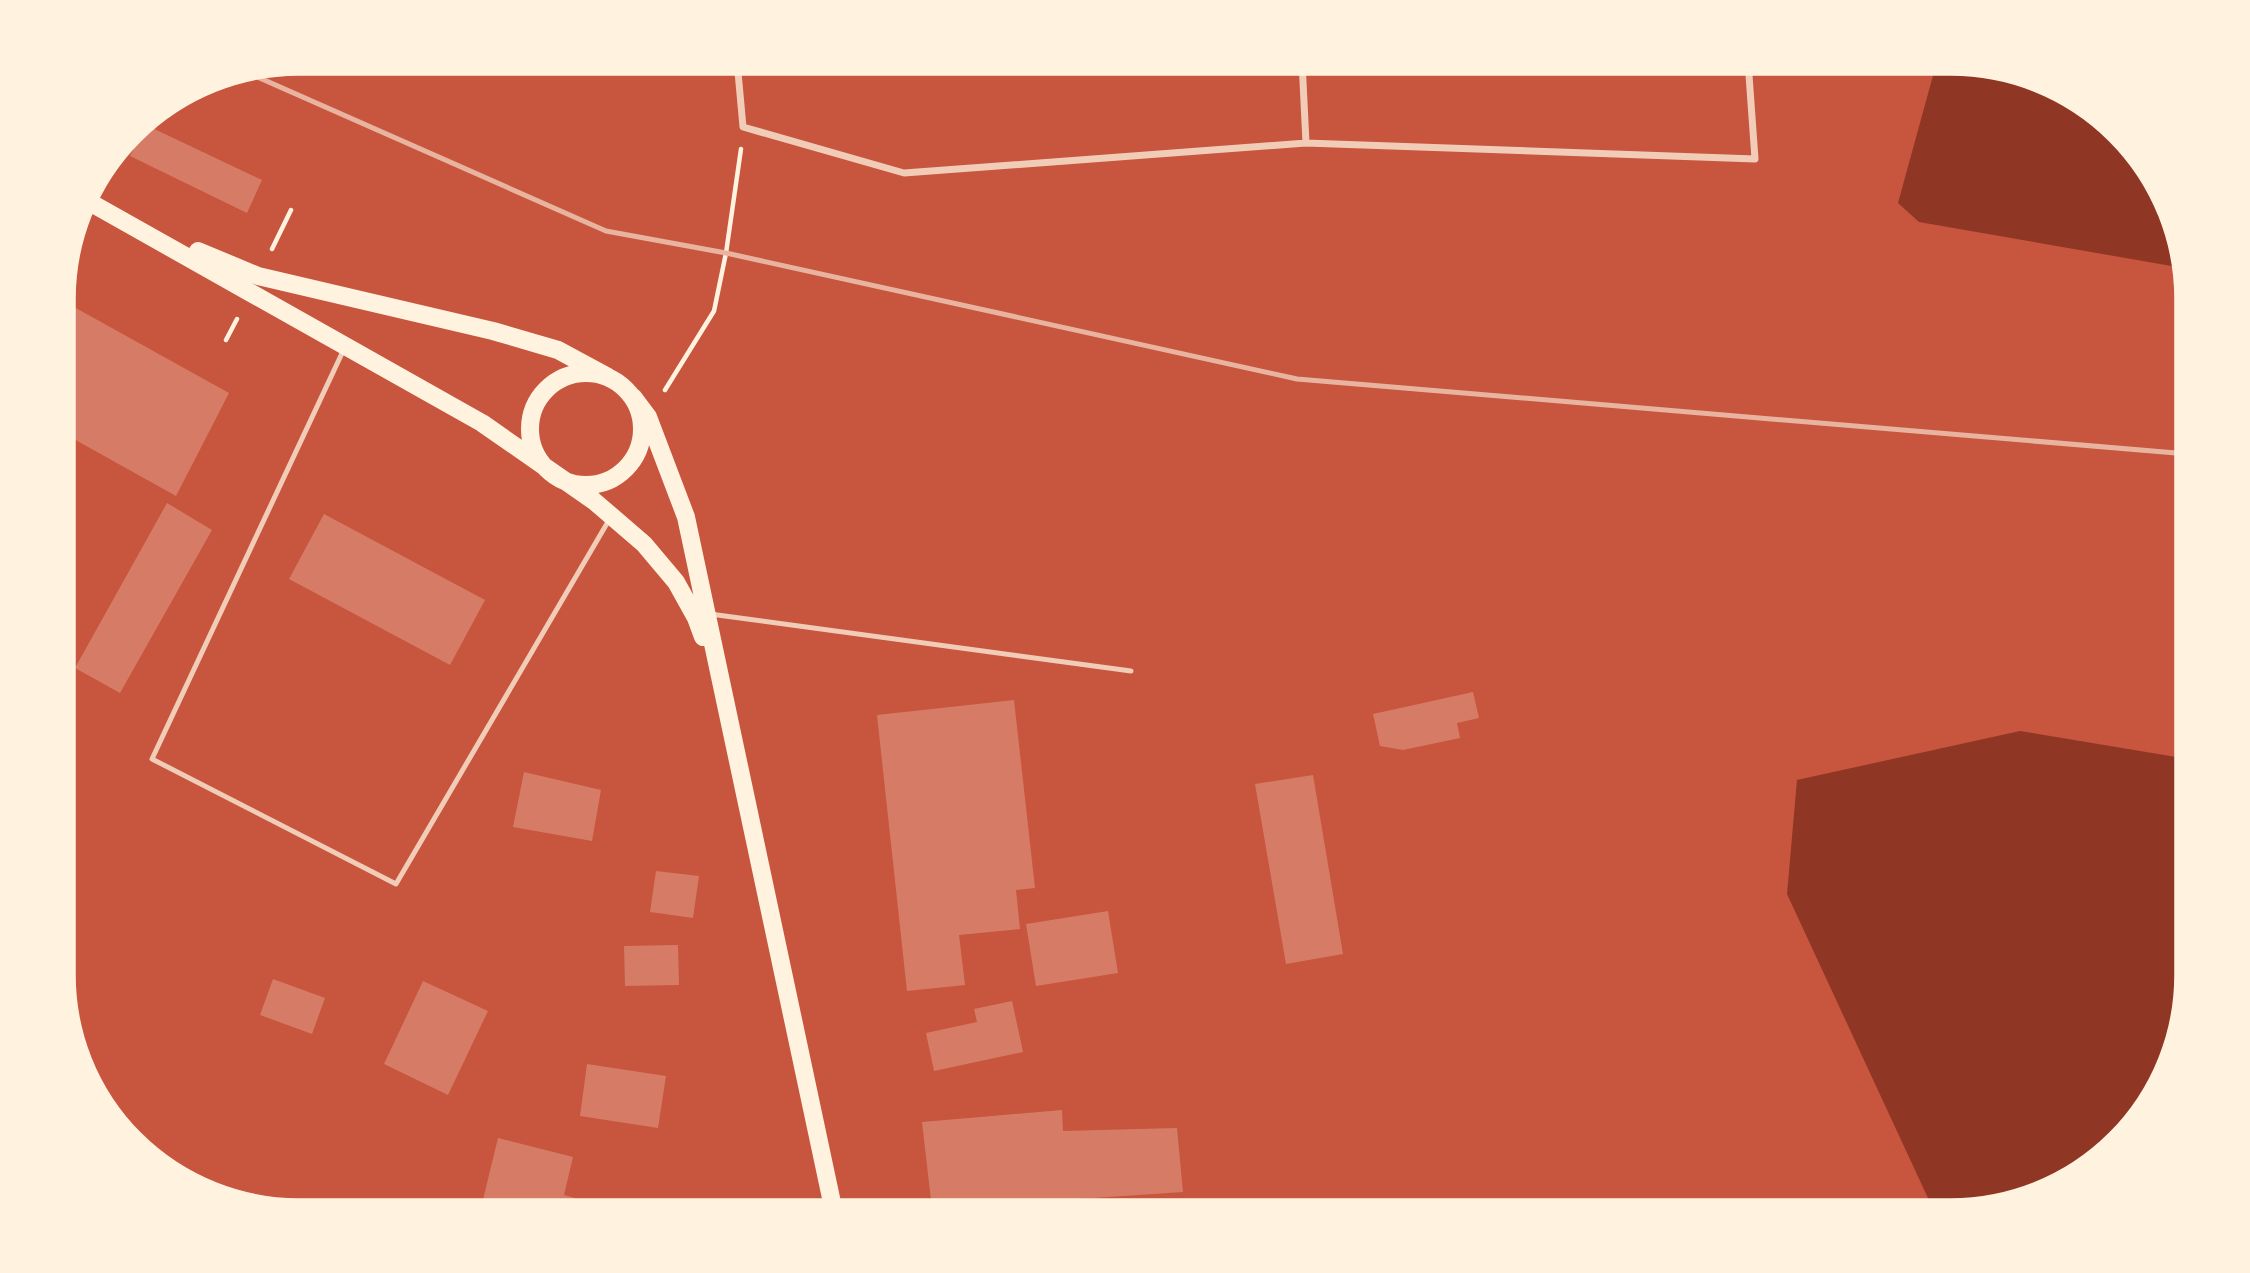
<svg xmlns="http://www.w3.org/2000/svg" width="2250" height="1273" viewBox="0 0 2250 1273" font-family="Raleway,sans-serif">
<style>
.water{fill:#8f3625}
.building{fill:#d67c66}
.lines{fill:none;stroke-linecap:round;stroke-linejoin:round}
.path{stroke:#fff3e0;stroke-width:4.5}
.service{stroke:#f1ccb7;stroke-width:5}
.minor{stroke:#f1ccb7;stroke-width:7}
.primary{stroke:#fff3e0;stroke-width:18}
.rail{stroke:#e9b49f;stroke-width:5}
.rim{fill:none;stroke:#fff3e0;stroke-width:3.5}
</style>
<rect width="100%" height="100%" fill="#c8553d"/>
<path class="water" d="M1937,61H1952L2070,93L2149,167L2183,268L1919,222L1898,203Z
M2020,731L2188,759V989L2157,1093L2083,1172L1966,1211H1934L1787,894L1797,780Z"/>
<path class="building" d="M146,125L262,180L247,213L130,156Z
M65,302L229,393L176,496L63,433Z
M167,503L212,530L120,693L75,668Z
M324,514L485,600L450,665L289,579Z
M1473,692L1479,718L1457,723L1460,738L1403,750L1380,746L1373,714Z
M1014,700L1035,888L1016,890L1020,929L959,935L965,985L907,991L877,715Z
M524,772L601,790L592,841L513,827Z
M1313,775L1343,954L1286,964L1255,784Z
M656,871L699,876L693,918L650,912Z
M1108,911L1118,973L1036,986L1026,924Z
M678,945L679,985L625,986L624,946Z
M273,979L325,998L312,1034L260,1015Z
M423,981L488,1011L448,1095L384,1064Z
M1012,1001L1023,1052L934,1071L926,1033L977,1022L974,1009Z
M587,1064L666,1076L658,1128L580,1116Z
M1062,1110L1063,1131L1177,1128L1183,1192L932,1209L922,1122Z
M498,1138L573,1157L564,1195L626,1212H480Z"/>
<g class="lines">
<path class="path" d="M272,249L291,210
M226,340L237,319
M665,390L714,311L726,253L741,149"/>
<path class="service" d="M344,349L152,759L396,884L609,520
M710,614L1131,671"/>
<path class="minor" d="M737,61L743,127L904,173L1306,143L1755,159L1748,61
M1302,61L1306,143"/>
<path class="primary" d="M84,199L482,423L594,501L644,544L676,582L696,618L703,637
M198,251L258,276L493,331L558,350L608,377
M530 429a56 56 0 1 1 112 0a56 56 0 1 1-112 0Z
M633,397L648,417L686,517L834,1212"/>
<path class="rail" d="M246,72L606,231L726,253L1297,379L2188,454"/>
</g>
<path d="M0 0H2250V1273H0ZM299 74H1951A225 225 0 0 1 2176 299V975A225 225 0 0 1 1951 1200H299A225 225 0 0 1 74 975V299A225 225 0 0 1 299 74Z" fill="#fff3e0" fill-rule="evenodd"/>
<path class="rim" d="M299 74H1951A225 225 0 0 1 2176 299V975A225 225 0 0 1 1951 1200H299A225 225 0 0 1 74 975V299A225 225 0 0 1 299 74Z"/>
</svg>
